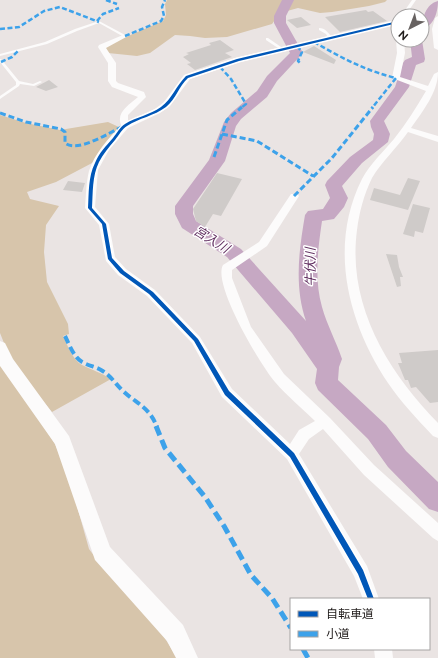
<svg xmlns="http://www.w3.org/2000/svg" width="438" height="658" viewBox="0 0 438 658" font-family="Raleway,'Noto Sans JP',sans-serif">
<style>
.forest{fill:#d7c5ab}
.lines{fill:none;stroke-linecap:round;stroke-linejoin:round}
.river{fill:#c6a8c3;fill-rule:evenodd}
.building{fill:#cfcbc9}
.service{fill:#fcfbfb;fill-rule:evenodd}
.minor{fill:#fcfbfb;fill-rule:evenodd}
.tertiary{fill:#fcfbfb;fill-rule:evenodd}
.quiet-far3{stroke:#3da2ea;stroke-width:2.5;stroke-dasharray:5 2.5;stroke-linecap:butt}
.quiet-far2{stroke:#3da2ea;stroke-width:3;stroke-dasharray:6 3;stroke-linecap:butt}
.quiet-far1{stroke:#3da2ea;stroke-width:4;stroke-dasharray:8 4;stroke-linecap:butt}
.quiet{stroke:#3da2ea;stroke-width:5;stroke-dasharray:10 5;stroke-linecap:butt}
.cycleway-casing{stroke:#fff;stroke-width:3}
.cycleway{fill:#0057b8;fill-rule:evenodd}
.labels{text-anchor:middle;stroke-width:3;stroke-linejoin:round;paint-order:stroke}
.water-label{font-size:13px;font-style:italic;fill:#602e60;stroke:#fff}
</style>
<rect width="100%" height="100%" fill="#eae4e3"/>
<path class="forest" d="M167,0H387L385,2L369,6L332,12L320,13L298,8L280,13L272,24L227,37L205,38L190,36L175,35L150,53L137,56L108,53L105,46L163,21L166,15L165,4Z
M0,115L26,123L60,130L108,122L121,128L94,162L56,182L27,192L30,199L59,206L46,225L44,252L47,282L68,324L69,334L63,336C68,346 72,359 82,365C92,370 102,373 111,379L52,412L12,363L0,333Z
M0,360L55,444L68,474L89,549L107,573L157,625L177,658H0Z"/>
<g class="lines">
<path class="river" d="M282,0H294L286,16V23L303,53L277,81L267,97L241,119L236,126L225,161L193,206V214L196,221L241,249L306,321C294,286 299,250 305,215L308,211L323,209L330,198L325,185L327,181L350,157L373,140L374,134L371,127L370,121L395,87L403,63L405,60L412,57L410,40H422L425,59L424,62L416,65L409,87L384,121L390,134L388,142L362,163L342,186L348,198L344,207L334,219L322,221C318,248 314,279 322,307C327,325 336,341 342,359L339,367L338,380L386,425L406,451L438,482V512L429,509L388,467L368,439L318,390L315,383L317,369L292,333L227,257L182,228L175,214V206L209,160L224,122L231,113L257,91L267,76L290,53L274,23V16Z
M438,1C438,12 434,26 422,29C422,18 426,4 438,1Z"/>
</g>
<path class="building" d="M366,10L368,12L373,11L387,21L340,32L325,17Z
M301,17L311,25L297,28L287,20Z
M220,40L234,50L225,53L232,57L195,70L187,64L191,63L183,57L189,54L186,53L211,45L209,43Z
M314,46L336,60L334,64L303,52Z
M49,80L58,87L46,91L36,87Z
M217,173L242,179L221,216L213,214L205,227L196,221L193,209Z
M408,178L420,181L408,210L370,200L374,188L400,195Z
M68,181L85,183L82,192L63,190Z
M413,204L430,208L423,233L415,231L414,237L403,234Z
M386,254L397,255L399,267L403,277H400L401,286L397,287Z
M438,350V402L430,403L416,387L411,388L408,380H405L398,363H402L399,353Z"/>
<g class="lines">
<path class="service" d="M412,0H416L405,16H401Z
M99,21L127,36L124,37L99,23L77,31L47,44L0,56V54L45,42L75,29Z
M319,28C325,28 329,33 332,38L331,39H329L326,34L319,30Z
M266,38H268L284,49L281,50L266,40Z
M0,59H1L19,81L33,84L40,81L42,82L34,86L20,84L19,86L0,99V96L16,85V82L0,62Z"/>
<path class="minor" d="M438,16V50L434,48L432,29L435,18Z
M398,20V24L240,62L190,79L170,106L160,113L128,128L109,150L98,170L95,207L109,224L115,257L126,269L155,290L200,337L232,389L290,444L299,430L315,421C302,408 287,396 275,382C261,366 212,284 223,265L259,242L291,194H297L299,196L267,246L232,270V278L251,327L284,374L330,418L374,465L438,523V541L433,538L364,475L323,429L309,439L299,454L367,566L379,599H363L354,576L287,459L222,397L192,343L147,296L118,275L106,261L99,225L85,208C86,196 86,183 89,171C94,154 109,138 121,125C116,112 129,105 138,97L112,87L108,81V63L98,47L99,45L123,35L128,36L106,48L116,63V81L118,83L144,92L146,97L128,115V121L155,109L164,102L184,75L235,58Z
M398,38V40H404L405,53L400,77L428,86L434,74L438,72C438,92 423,111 411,128L438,136V142L408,132C397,148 382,161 372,178C364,194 359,213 357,230C347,305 388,372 438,423V438L433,436C417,419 401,402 388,383C348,323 328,247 362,179C370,164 383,152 394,139C406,124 416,108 426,91L392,78L397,53L396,40Z
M374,649H392L393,658H375Z"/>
<path class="tertiary" d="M0,341L5,343L13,359L69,436L110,547L183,625L198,658H176L167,641L95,560L55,444L0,366Z"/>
<path class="quiet-far3" d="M106,0L117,4
M97,21L103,14L119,8
M0,29L19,27L44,11L60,7L99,22
M125,36L161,21L164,16L162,7L165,0
M314,42C340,57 366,71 396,78L372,108
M297,46L302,52L298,61L301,64
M1,62L12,57L19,50
M220,67L231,79L246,104L241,108"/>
<path class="quiet-far2" d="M0,113L26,122L61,129L65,132V143C78,153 108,133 122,127
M222,134L257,141L313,176
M214,157L227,120L242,107
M294,196L332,158L373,107"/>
<path class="quiet-far1" d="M65,336C68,342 71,350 75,355C81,365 92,365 101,370C110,375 115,383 121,389C136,404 149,406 157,427"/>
<path class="quiet" d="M156,426L165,448L205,497L224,526L251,575L272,598L291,628
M303,649L308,658"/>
<g class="cycleway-casing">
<path id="cycleway" d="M398,21V23L239,61L188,78C179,86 176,99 166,107C154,116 139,118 127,126C122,129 119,135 115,140C109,147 103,154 99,162C92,176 93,193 92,208L106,224L112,258L124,271L153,292L198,339L229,391L294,453L363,570L374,599H368L358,574L290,457L225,395L194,341L149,294L120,273L108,259L102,224L88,208C89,193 88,177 95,163C99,153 106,146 113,138C117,133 120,127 125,124C136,117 150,115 161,107C172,99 176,86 186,76L237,59Z"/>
</g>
<use href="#cycleway" class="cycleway"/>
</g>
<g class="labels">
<g class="water-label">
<text transform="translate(212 239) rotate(32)" y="5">宮入川</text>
<text transform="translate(310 267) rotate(-91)" y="5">牛伏川</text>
</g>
</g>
<rect x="290" y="598" width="140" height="52" fill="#ffffff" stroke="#a6a4a4"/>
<rect x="298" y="611" width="20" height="6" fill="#0057b8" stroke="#a6a4a4"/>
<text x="326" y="618" font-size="12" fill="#201c1b">自転車道</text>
<rect x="298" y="631" width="20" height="6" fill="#3da2ea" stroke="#a6a4a4"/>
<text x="326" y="638" font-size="12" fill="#201c1b">小道</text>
<g transform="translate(410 28) rotate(222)"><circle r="19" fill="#ffffff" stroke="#a6a4a4"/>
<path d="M0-3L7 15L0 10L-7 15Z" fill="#676261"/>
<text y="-6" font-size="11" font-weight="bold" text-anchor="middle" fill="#201c1b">N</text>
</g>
</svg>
